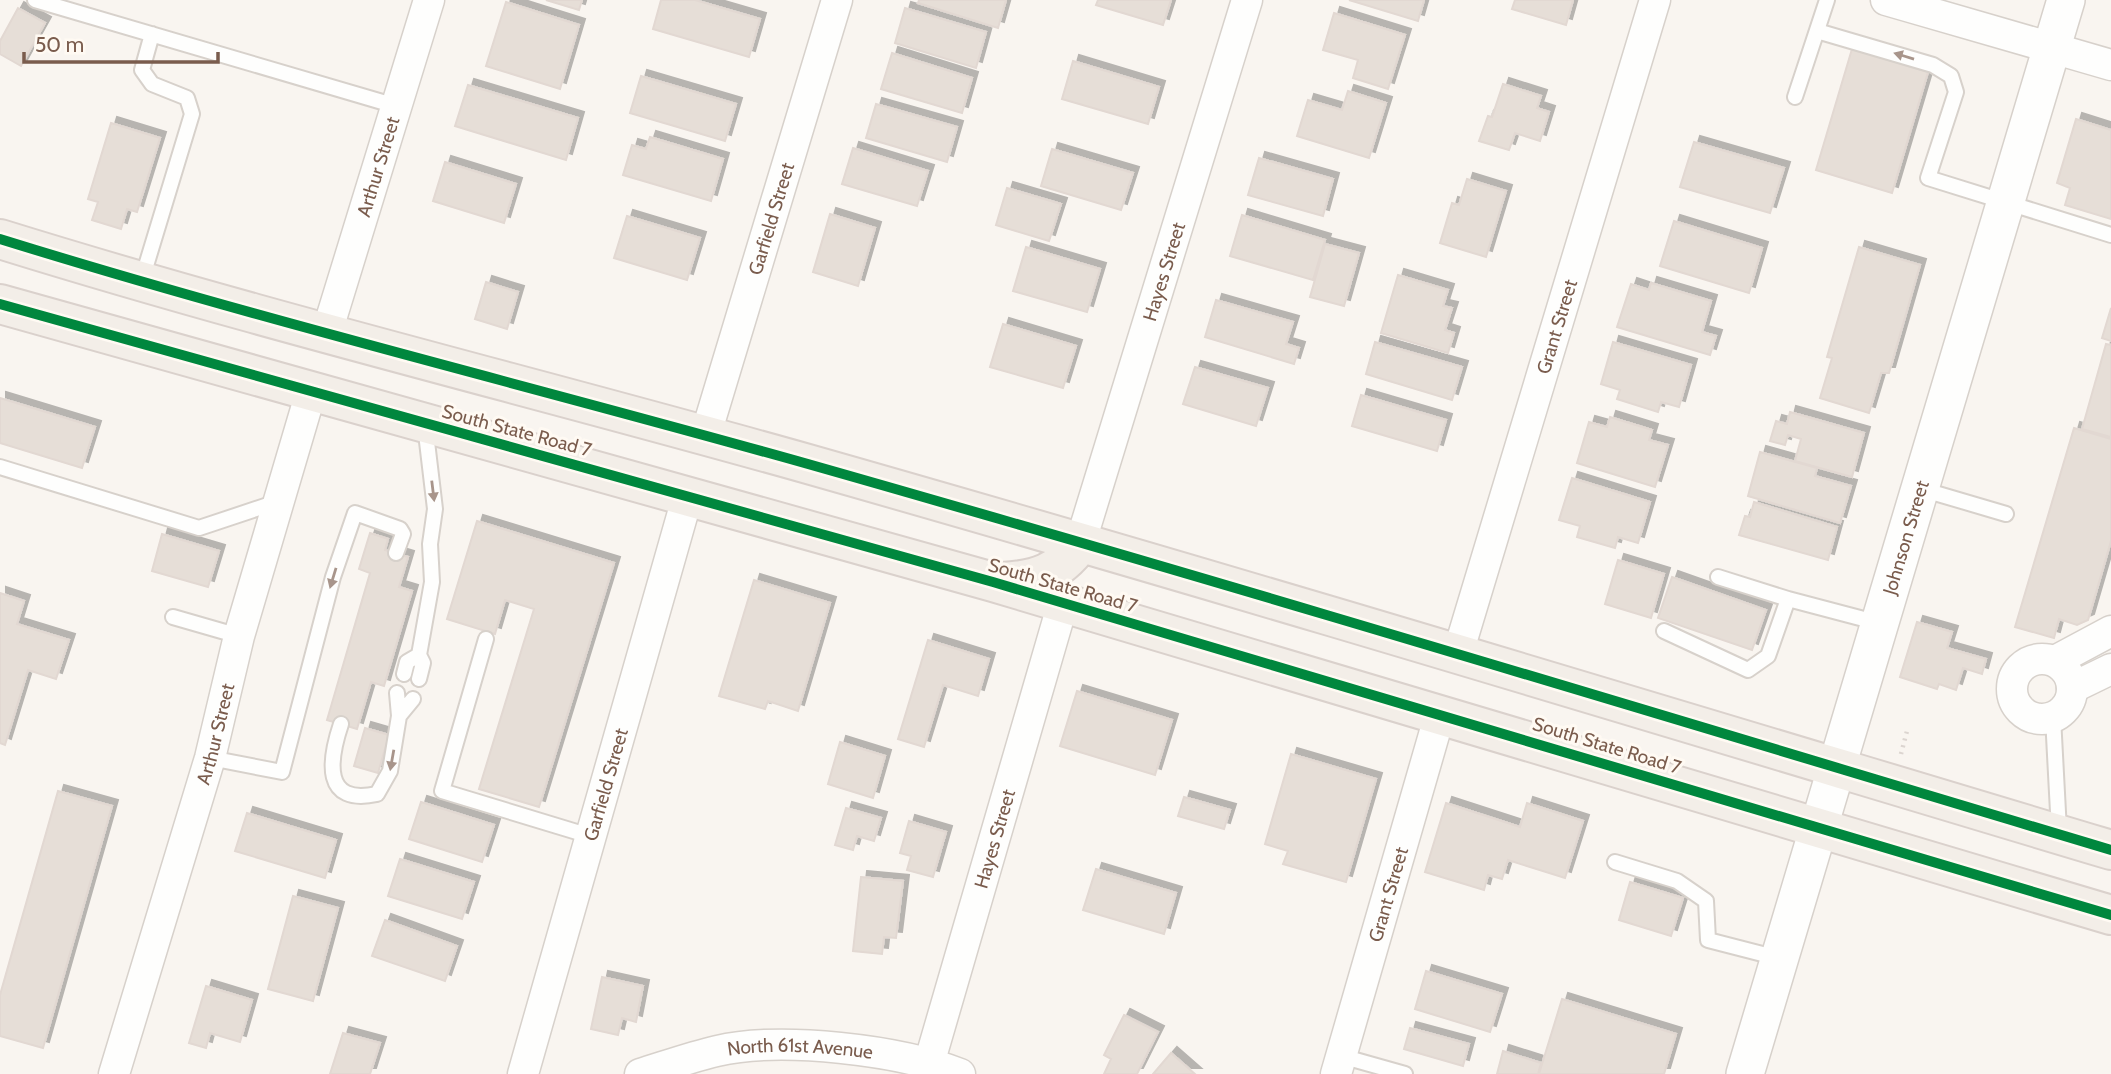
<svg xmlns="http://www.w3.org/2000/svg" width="2111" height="1074" viewBox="0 0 2111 1074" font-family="Cabin,sans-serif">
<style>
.building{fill:#e6ded7;stroke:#e2d8d2;stroke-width:2;filter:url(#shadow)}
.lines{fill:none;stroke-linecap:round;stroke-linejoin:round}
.service-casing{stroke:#d7d1cb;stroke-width:18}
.minor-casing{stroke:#d7d1cb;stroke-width:33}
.tertiary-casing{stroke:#d7d1cb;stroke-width:40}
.primary-casing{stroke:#dad1cc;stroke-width:42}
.path{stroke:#dcd5d0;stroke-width:4.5;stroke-dasharray:2 5;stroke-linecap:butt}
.service{stroke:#fefefd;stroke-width:14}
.minor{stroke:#fefefd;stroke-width:30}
.tertiary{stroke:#fefefd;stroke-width:37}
.primary{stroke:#f3eee8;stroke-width:38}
.cycleway-casing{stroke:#fffaf3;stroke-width:15}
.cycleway{stroke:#00873e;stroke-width:10}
.oneway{fill:#a8958b}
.labels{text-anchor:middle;stroke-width:6;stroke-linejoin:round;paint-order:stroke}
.street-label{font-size:19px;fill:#7a5c4d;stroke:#fffaf3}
</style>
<defs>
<filter id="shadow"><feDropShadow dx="6" dy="-6" stdDeviation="0" flood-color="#0004"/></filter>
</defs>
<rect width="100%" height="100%" fill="#f9f5f0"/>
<path class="building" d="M546,0H582L579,10Z
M661,0H695L760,19L749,57L653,29Z
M919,0H1006L998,28L918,3Z
M1098,0H1171L1163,25L1096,5Z
M1349,0H1424L1418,21Z
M1515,0H1573L1566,25L1512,9Z
M506,2L579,25L560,89L486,66Z
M18,8L45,23L21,66L0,54V41Z
M905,8L986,32L976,68L895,43Z
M1334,13L1405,35L1388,89L1353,78L1358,60L1323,50Z
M1852,49L1928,72L1892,193L1816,170Z
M892,53L972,78L962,113L881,89Z
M1073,61L1159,87L1148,124L1062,99Z
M641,76L736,104L725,141L630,113Z
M1503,84L1541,96L1537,108L1549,112L1540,141L1515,133L1509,150L1479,141L1488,116L1492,117Z
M468,85L578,118L566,160L455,126Z
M1348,91L1386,103L1369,158L1297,136L1308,100L1342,110Z
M876,104L957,127L947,162L866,138Z
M2076,119L2111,130V219L2065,205L2070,188L2057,183Z
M111,123L160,138L137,212L127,209L121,229L92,220L98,202L88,199Z
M650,137L723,159L711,201L623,175L632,145L646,149Z
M1694,142L1784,168L1770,213L1680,187Z
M853,148L928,171L917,206L842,184Z
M1052,149L1133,173L1121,210L1041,186Z
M1259,158L1333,179L1323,216L1248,195Z
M445,162L516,184L504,223L433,201Z
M1467,179L1506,191L1486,257L1440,243L1452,203L1459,205Z
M1007,188L1061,204L1049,241L996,225Z
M830,214L875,228L858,286L813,272Z
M1242,215L1325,240L1313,280L1230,256Z
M627,216L700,238L687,280L614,258Z
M1674,221L1762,248L1749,293L1660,266Z
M1325,244L1359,253L1344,306L1310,297Z
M1026,247L1100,269L1087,312L1013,291Z
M1859,247L1920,265L1889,373H1881L1869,413L1820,398L1832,358L1827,357Z
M1398,275L1448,290L1443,306L1452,308L1445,330L1454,333L1448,353L1381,333Z
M486,282L518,292L507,329L475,319Z
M1651,283L1711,301L1702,332L1716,336L1710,355L1617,327L1631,284L1649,290Z
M1216,300L1293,322L1286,344L1299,348L1294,364L1205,337Z
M2111,308V341L2102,338Z
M1003,324L1076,346L1063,388L990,367Z
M1375,342L1462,367L1452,400L1366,374Z
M1613,342L1691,365L1679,407L1661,402L1658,412L1617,399L1620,390L1601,384Z
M2106,344L2111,345V437L2082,429Z
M1195,367L1268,388L1256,426L1183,404Z
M1361,395L1446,420L1437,451L1352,426Z
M0,398L95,427L82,468L0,443Z
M1790,412L1864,433L1852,477L1795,461L1801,439L1788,435L1785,445L1770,441L1776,421L1787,424Z
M1610,417L1652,430L1649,440L1668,445L1655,487L1577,463L1589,422L1607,427Z
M2074,428L2111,439V541L2088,620L2077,625L2059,619L2054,638L2015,627Z
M1760,452L1817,468L1815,476L1851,486L1840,523L1748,496Z
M1572,478L1650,502L1638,543L1618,537L1615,548L1577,537L1580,526L1559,520Z
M1754,502L1837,527L1828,560L1739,535L1745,516L1750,517Z
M477,521L614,563L539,807L479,789L534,609L505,600L495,634L447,619Z
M370,533L388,539L385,550L408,557L399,587L412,591L384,686L371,682L357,729L327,720L370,573L359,569Z
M162,534L219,551L208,587L152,571Z
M1618,560L1664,574L1651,618L1605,604Z
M1672,577L1766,610L1752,650L1658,618Z
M754,580L830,603L798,711L768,701L765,709L719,696Z
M0,593L24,601L17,624L69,640L56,679L28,670L5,745L0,743Z
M1917,622L1952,632L1947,648L1986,659L1982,674L1963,668L1956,690L1939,684L1937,689L1900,677Z
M928,640L989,659L978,696L943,685L924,747L898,739Z
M1077,691L1172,720L1155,775L1060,746Z
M365,728L389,735L378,773L354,766Z
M840,742L885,756L873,798L828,784Z
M1291,754L1376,779L1346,882L1283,864L1288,851L1265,844Z
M58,791L112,806L43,1048L0,1036V995Z
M1184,797L1230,810L1224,829L1178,816Z
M421,802L494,825L482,862L409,839Z
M1446,803L1520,827L1527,803L1583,821L1565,878L1508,860L1502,879L1488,875L1484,890L1425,872Z
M846,808L881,818L874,841L857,836L853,850L835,845Z
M247,813L336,840L325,878L235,851Z
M909,821L946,832L933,877L907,870L911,856L900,853Z
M400,859L474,882L462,919L388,896Z
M1096,869L1176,893L1164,934L1083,910Z
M861,877L903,881L896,938L884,937L882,954L853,951Z
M1630,882L1683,898L1671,936L1619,920Z
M293,896L338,908L313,1001L268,989Z
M385,920L457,946L445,981L372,956Z
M1426,971L1502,994L1490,1032L1415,1009Z
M602,977L643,986L636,1022L622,1018L618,1035L591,1029Z
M206,986L252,1000L240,1042L210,1033L206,1048L189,1043Z
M1562,999L1676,1034L1664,1074H1539Z
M1124,1015L1158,1032L1137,1074H1104L1111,1059L1104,1055Z
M1410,1028L1469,1044L1463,1066L1404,1049Z
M343,1033L380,1043L370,1074H330Z
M1503,1051L1541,1063L1538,1074H1497Z
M1171,1053L1195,1074H1153Z"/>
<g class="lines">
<g class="service-casing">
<path id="service" d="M35,0L396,106
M1817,31L1933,65L1951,76L1956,92L1928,178L2111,235
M1795,97L1827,0
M142,279L192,114L187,98L152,84L142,70L152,34
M0,467L199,528L277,502
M1921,489L2006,514
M1718,577L1788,599
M173,617L239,636
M1664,631L1748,670L1768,656L1788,599L1879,623
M486,639L442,791L590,836
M419,655L423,663L419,679
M404,674L407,662L419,655L432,582L430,544L435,509L425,425
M399,716L413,699
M2053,717L2059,831
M341,724C329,760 322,806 377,794L390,771L399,716L397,693
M210,758L282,772L333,577L355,513L400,529L403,534L396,553
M1615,862L1677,881L1706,901L1708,940L1778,958
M1341,1056L1405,1074"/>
</g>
<g class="minor-casing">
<g id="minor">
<path d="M1886,0L2111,65"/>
<path id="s1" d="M327,332L429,0"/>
<path id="s2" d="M705,437L837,0"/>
<path id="s3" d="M1080,544L1247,0"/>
<path id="s4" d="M1458,653L1655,0"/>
<circle cx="2042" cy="689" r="30"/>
<path d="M2055,661L2111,631"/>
<path d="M2072,688L2111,669"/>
<path id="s5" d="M114,1074L210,758L239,636L311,392"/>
<path id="s6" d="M523,1074L688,495"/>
<path id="s7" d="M640,1074C666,1066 691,1057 717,1051C781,1036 900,1050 960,1074"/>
<path id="s8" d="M926,1074L1063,603"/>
<path id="s9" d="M1336,1074L1440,714"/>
</g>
</g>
<g class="tertiary-casing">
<g id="tertiary">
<path id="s10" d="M1745,1074L2066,0"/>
</g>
</g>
<g class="primary-casing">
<path id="primary" d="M0,239C267,322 539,388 808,464C1244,588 1677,720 2111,850
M0,304L993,582L2111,915
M1002,582C1038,580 1058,573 1080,544"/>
</g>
<path class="path" d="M1901,754L1907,731"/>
<use href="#service" class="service"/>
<use href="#minor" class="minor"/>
<use href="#tertiary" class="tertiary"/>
<use href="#primary" class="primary"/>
<g class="cycleway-casing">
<path id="cycleway" d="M0,239C267,322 539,388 808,464C1244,588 1677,720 2111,850
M0,304L993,582L2111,915"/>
</g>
<use href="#cycleway" class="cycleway"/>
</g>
<defs><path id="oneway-solid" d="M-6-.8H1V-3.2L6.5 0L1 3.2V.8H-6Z" transform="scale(1.75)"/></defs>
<g class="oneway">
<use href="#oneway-solid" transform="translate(1904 56) rotate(-163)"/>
<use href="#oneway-solid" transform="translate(433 491) rotate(83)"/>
<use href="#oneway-solid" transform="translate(333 578) rotate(107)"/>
<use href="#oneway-solid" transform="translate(392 760) rotate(100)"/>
</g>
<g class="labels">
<g class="street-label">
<text dy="7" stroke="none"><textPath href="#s1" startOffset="173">Arthur Street</textPath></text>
<text dy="7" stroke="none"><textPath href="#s2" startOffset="228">Garfield Street</textPath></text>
<text dy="7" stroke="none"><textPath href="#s3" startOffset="285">Hayes Street</textPath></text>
<text dy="7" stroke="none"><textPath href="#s4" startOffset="341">Grant Street</textPath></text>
<text transform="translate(517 430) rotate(15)" y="7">South State Road 7</text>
<text dy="7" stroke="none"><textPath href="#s10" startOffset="560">Johnson Street</textPath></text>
<text transform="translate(1063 585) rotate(16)" y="7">South State Road 7</text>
<text dy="7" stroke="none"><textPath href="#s5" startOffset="355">Arthur Street</textPath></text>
<text transform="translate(1607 745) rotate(17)" y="7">South State Road 7</text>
<text dy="7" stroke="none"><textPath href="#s6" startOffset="301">Garfield Street</textPath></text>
<text dy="7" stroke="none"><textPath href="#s8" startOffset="245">Hayes Street</textPath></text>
<text dy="7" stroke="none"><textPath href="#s9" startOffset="187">Grant Street</textPath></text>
<text dy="7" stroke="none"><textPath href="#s7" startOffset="164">North 61st Avenue</textPath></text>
</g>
</g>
<path d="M24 52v10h194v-10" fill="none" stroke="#7a5c4d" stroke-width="3.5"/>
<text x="35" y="52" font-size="21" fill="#7a5c4d" stroke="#fffaf3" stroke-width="5" paint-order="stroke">50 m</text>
</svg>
